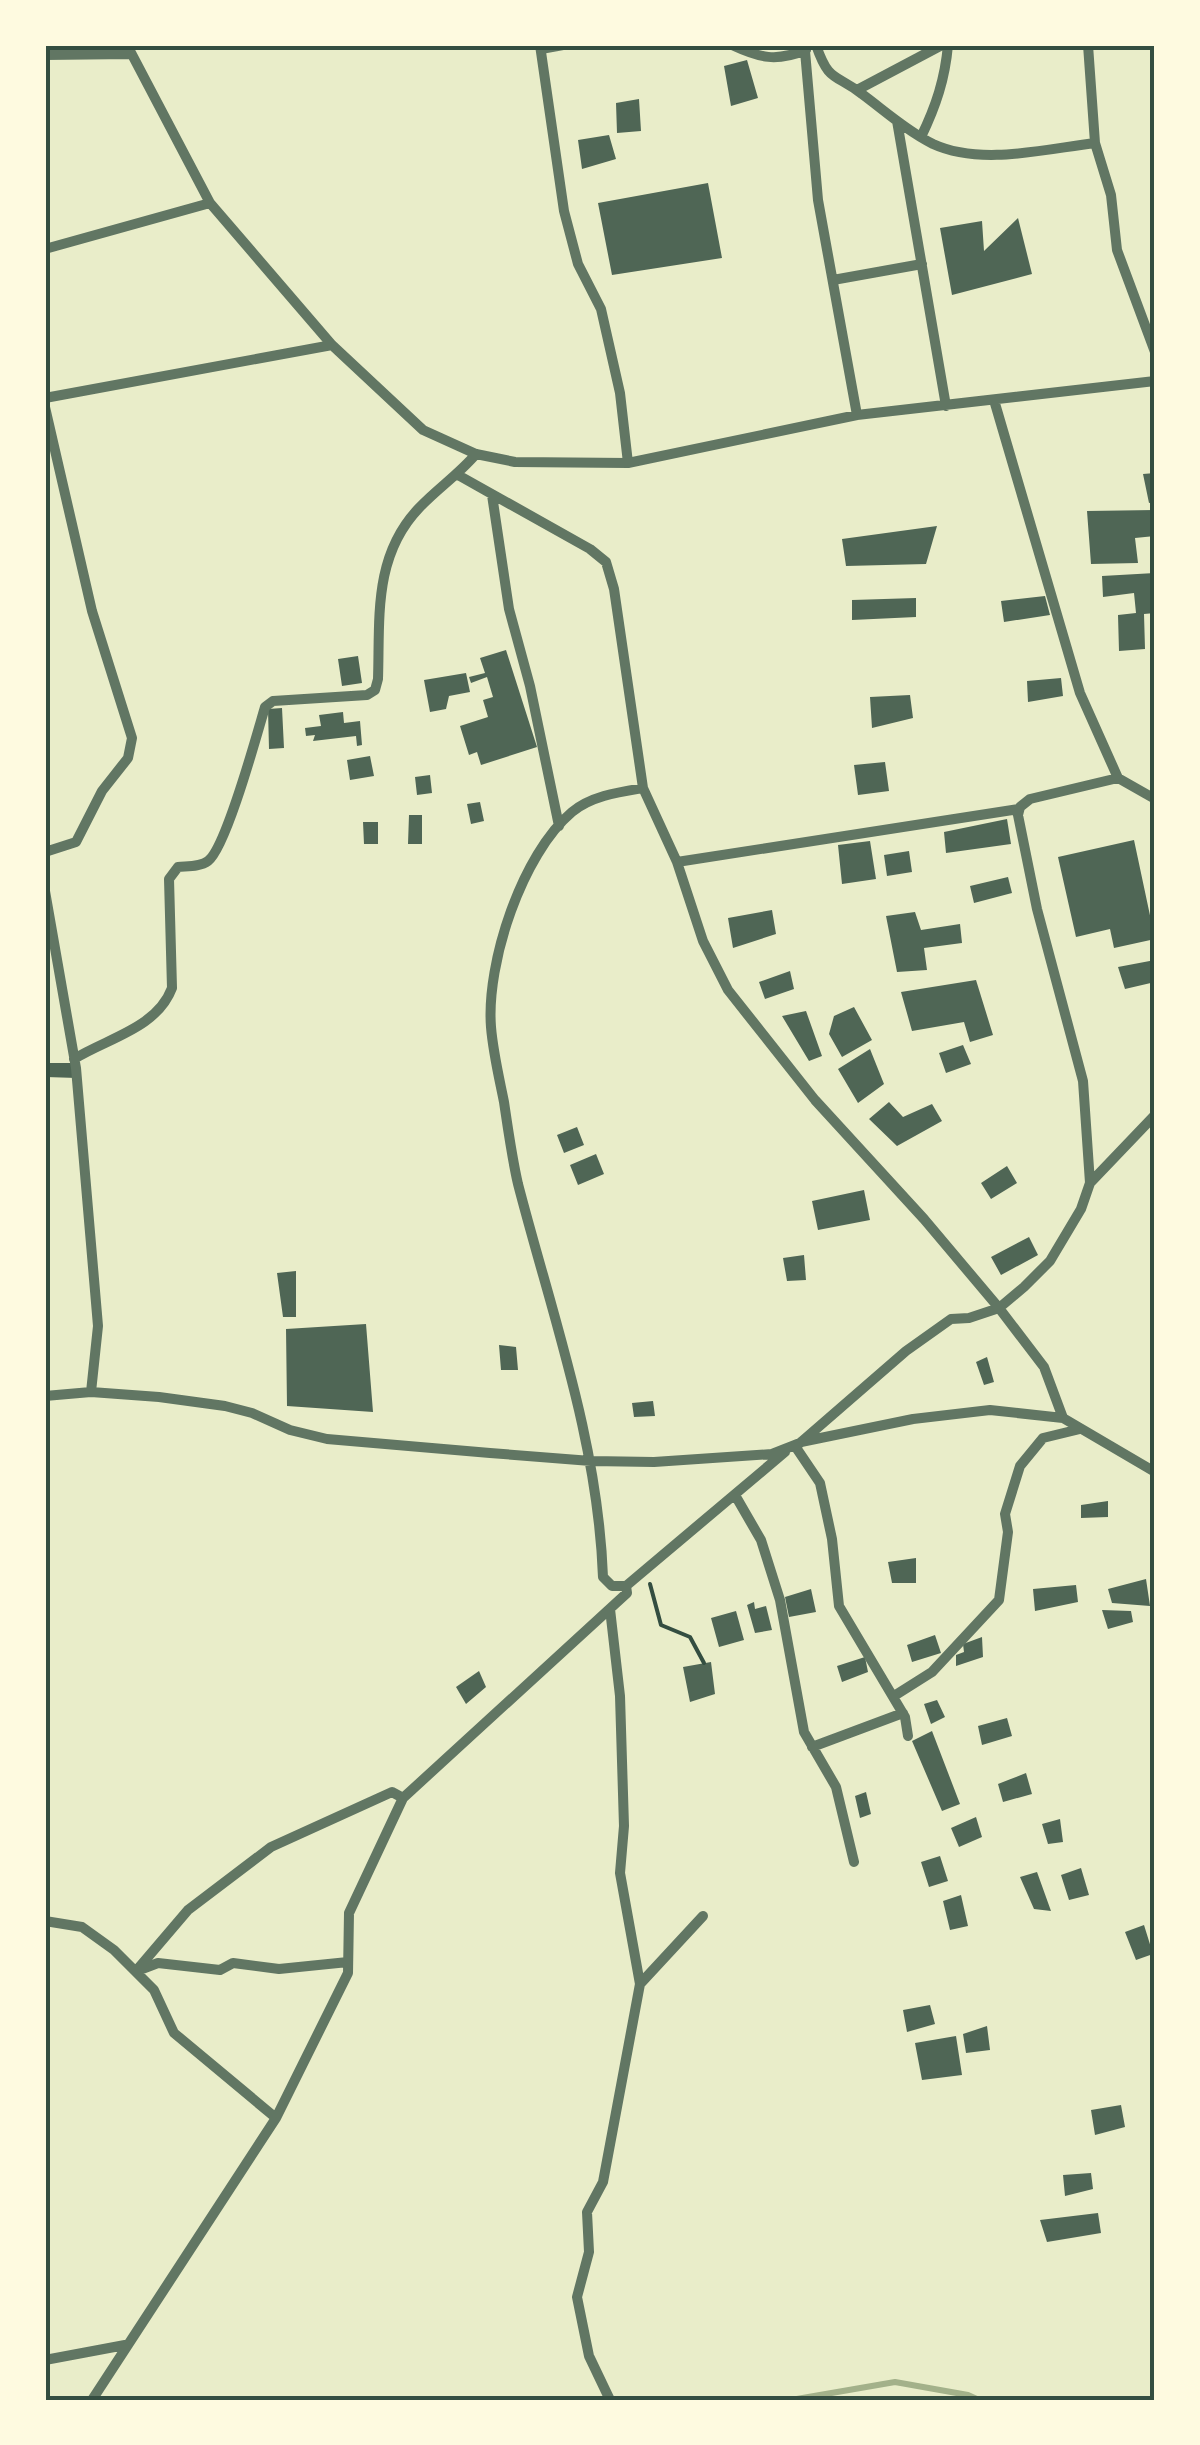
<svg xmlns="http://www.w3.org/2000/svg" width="1200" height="2445" viewBox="0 0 1200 2445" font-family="'Source Sans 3',sans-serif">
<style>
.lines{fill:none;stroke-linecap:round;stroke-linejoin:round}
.stream{stroke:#a3b18a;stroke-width:6}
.building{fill:#4f6655}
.path{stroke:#344e41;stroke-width:4}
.minor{stroke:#617663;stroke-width:10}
.neatline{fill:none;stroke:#344e41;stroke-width:4}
</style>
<rect width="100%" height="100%" fill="#e9edc9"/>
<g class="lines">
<path class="stream" d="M791,2400L895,2382L968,2395L979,2400"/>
</g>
<path class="building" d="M747,60L758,98L731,106L724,66Z
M639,99L641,131L617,133L616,103Z
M609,135L616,159L582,169L578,140Z
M708,183L722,258L612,275L598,203Z
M1018,218L1032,274L952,295L940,228L982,221L984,251Z
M1155,473V502L1149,503L1143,474Z
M1155,510V536L1135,538L1138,563L1091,564L1087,511Z
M937,526L926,564L846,566L842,539Z
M1155,573V613L1144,614L1145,649L1119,651L1118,615L1136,613L1134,593L1103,597L1102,576Z
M1045,596L1050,615L1004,622L1001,601Z
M916,598V617L852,620V600Z
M506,650L537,747L481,765L477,752L469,755L460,726L488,717L483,700L493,697L487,677L471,683L469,677L485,673L480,658Z
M358,656L362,683L342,686L338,659Z
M466,673L470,692L449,696L446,709L430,712L424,680Z
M1061,678L1063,696L1028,702L1027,681Z
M910,695L913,718L872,728L870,697Z
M282,708L284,748L269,749L268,709Z
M343,712L344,723L360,721L362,745L357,746L356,736L313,741L315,735L306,736L305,728L321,726L319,715Z
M370,756L374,776L350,780L347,760Z
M885,762L889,791L858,795L854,765Z
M430,775L432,793L417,795L415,777Z
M480,802L484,821L471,824L467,804Z
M409,815H422V844H408Z
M1007,819L1011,844L946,853L944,832Z
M363,822H378V844H364Z
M1134,840L1155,939L1114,948L1110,929L1076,937L1058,857Z
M870,841L876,879L842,884L838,845Z
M909,851L912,872L887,876L884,855Z
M1008,877L1012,893L974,903L970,886Z
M772,910L776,934L733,948L728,918Z
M915,912L921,930L960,924L962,943L924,948L927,970L897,972L886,916Z
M1155,960V982L1125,989L1118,967Z
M790,971L794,989L765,999L759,982Z
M976,980L993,1035L970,1042L964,1022L912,1031L901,992Z
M854,1007L872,1040L842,1057L829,1034L834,1016Z
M806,1011L822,1056L809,1061L782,1016Z
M963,1045L971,1064L946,1073L939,1053Z
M870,1049L884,1084L858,1103L838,1069Z
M46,1063H75L77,1078L46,1077Z
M889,1102L903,1117L932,1104L942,1121L897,1146L869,1119Z
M577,1127L584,1145L564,1153L557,1135Z
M596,1154L604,1174L578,1185L570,1165Z
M1007,1166L1017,1183L991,1199L981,1183Z
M864,1190L870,1220L818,1230L812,1201Z
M1029,1237L1038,1255L1001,1275L991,1257Z
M804,1255L806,1280L787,1281L783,1258Z
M296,1271V1317H283L277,1273Z
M366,1324L373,1412L287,1406L286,1329Z
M499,1345L516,1347L518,1370H501Z
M987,1357L994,1382L984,1385L976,1362Z
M653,1401L655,1416L634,1417L632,1403Z
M1108,1501V1517L1081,1518V1505Z
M916,1558V1583H892L888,1562Z
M1146,1579L1150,1606L1112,1603L1108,1589Z
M1076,1585L1078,1602L1035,1611L1033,1589Z
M811,1589L816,1612L789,1617L785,1597Z
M754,1602L755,1609L766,1606L772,1630L755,1633L747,1605Z
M1102,1610L1131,1611L1133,1622L1108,1629Z
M736,1611L744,1640L719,1647L711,1618Z
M935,1635L941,1653L912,1662L907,1645Z
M982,1637L983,1657L956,1666V1655L964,1652L963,1644Z
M865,1657L868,1672L842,1682L837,1666Z
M711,1662L715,1694L690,1702L683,1667Z
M479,1671L486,1687L466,1704L456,1687Z
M937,1700L945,1717L931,1724L924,1704Z
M1007,1718L1012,1736L982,1745L978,1726Z
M932,1731L960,1804L942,1811L912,1741Z
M1026,1773L1032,1794L1003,1802L998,1784Z
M866,1792L871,1814L860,1818L855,1796Z
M976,1817L982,1837L959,1847L951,1828Z
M1060,1819L1063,1842L1048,1844L1042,1824Z
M940,1856L948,1881L929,1887L921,1862Z
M1081,1868L1089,1895L1069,1900L1061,1875Z
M1037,1872L1051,1911L1034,1909L1020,1877Z
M961,1895L968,1926L950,1930L943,1901Z
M1144,1925L1153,1954L1136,1960L1125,1932Z
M930,2005L935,2024L907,2032L903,2010Z
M987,2026L990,2050L966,2053L963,2034Z
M956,2036L962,2075L922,2080L915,2043Z
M1121,2105L1125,2127L1095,2135L1091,2110Z
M1091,2173L1093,2189L1065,2196L1063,2175Z
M1098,2213L1101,2233L1047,2242L1040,2220Z"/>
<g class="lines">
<path class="path" d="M650,1584L661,1625L690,1637L704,1663"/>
<path class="minor" d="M127,45L210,203L332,345L423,430L476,454L515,462L628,463L857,415L1155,381
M540,45L564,211L578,264L601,309L620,393L628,463
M732,45C760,58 776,62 806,50
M816,45C829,83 835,73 862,94C885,111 907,131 933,144C981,166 1045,149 1095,143
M1088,45L1095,143L1111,195L1117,250L1155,352
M541,49L563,45
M805,51L818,200L857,415
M45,55L131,54
M857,90L942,45
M897,121L946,406
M921,137C936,106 945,79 948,45
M45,249L210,203
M833,280L922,264
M45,398L332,345
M994,400L1080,693L1118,778L1155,799
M45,407L92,611L132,738L128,758L102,791L76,842L45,852
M458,475L590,549L606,562L614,589L643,788L677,862L703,941L728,990L815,1100L924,1219L999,1308L1044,1367L1063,1418L1155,1472
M492,495L509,609L530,686L559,826
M643,788C619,792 591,796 572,812C522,854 486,963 491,1027C493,1052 499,1077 504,1102C508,1129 512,1158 518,1184C552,1315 598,1441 603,1577L612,1586H626L785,1452
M677,862L1019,809
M45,891L76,1068L98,1326L91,1392
M74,1059C108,1038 157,1028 172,988L169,879L178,867C187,866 200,867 208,861C226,848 257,734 265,707L273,701L367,695L375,690L378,679C380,618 373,556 419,508C437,489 459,474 476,454
M1090,1183L1083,1081L1037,909L1018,815L1020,807L1030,799L1118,778
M45,1396L91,1392L159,1397L225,1406L252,1413L290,1430L327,1439L490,1453L591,1461L654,1462L772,1454L800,1443L906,1351L951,1319L969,1318L999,1308L1024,1287L1050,1261L1081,1209L1090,1183L1155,1115
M801,1442L913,1419L990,1410L1063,1418
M795,1446L820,1483L832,1539L839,1606L905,1717L908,1736
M735,1495L761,1540L780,1600L804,1732L836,1787L854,1862
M610,1609L620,1696L624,1826L620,1873L640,1984L703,1916
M894,1696L932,1672L999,1600L1008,1532L1005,1514L1020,1466L1043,1438L1080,1429
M812,1747L903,1713
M45,1921L82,1927L114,1950L154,1990L174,2033L276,2118
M136,1971L188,1910L271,1847L392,1792L403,1798
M137,1971L158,1963L220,1970L233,1963L279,1969L348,1962
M45,2360L125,2345
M92,2400L276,2118L348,1973L349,1913L403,1798L627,1593L626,1586
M610,2400L589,2356L577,2297L589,2252L587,2212L603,2182L640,1984"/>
</g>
<rect width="1200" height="2445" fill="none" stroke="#fefae0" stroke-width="95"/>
<rect x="48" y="48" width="1104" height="2350" class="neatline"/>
</svg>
